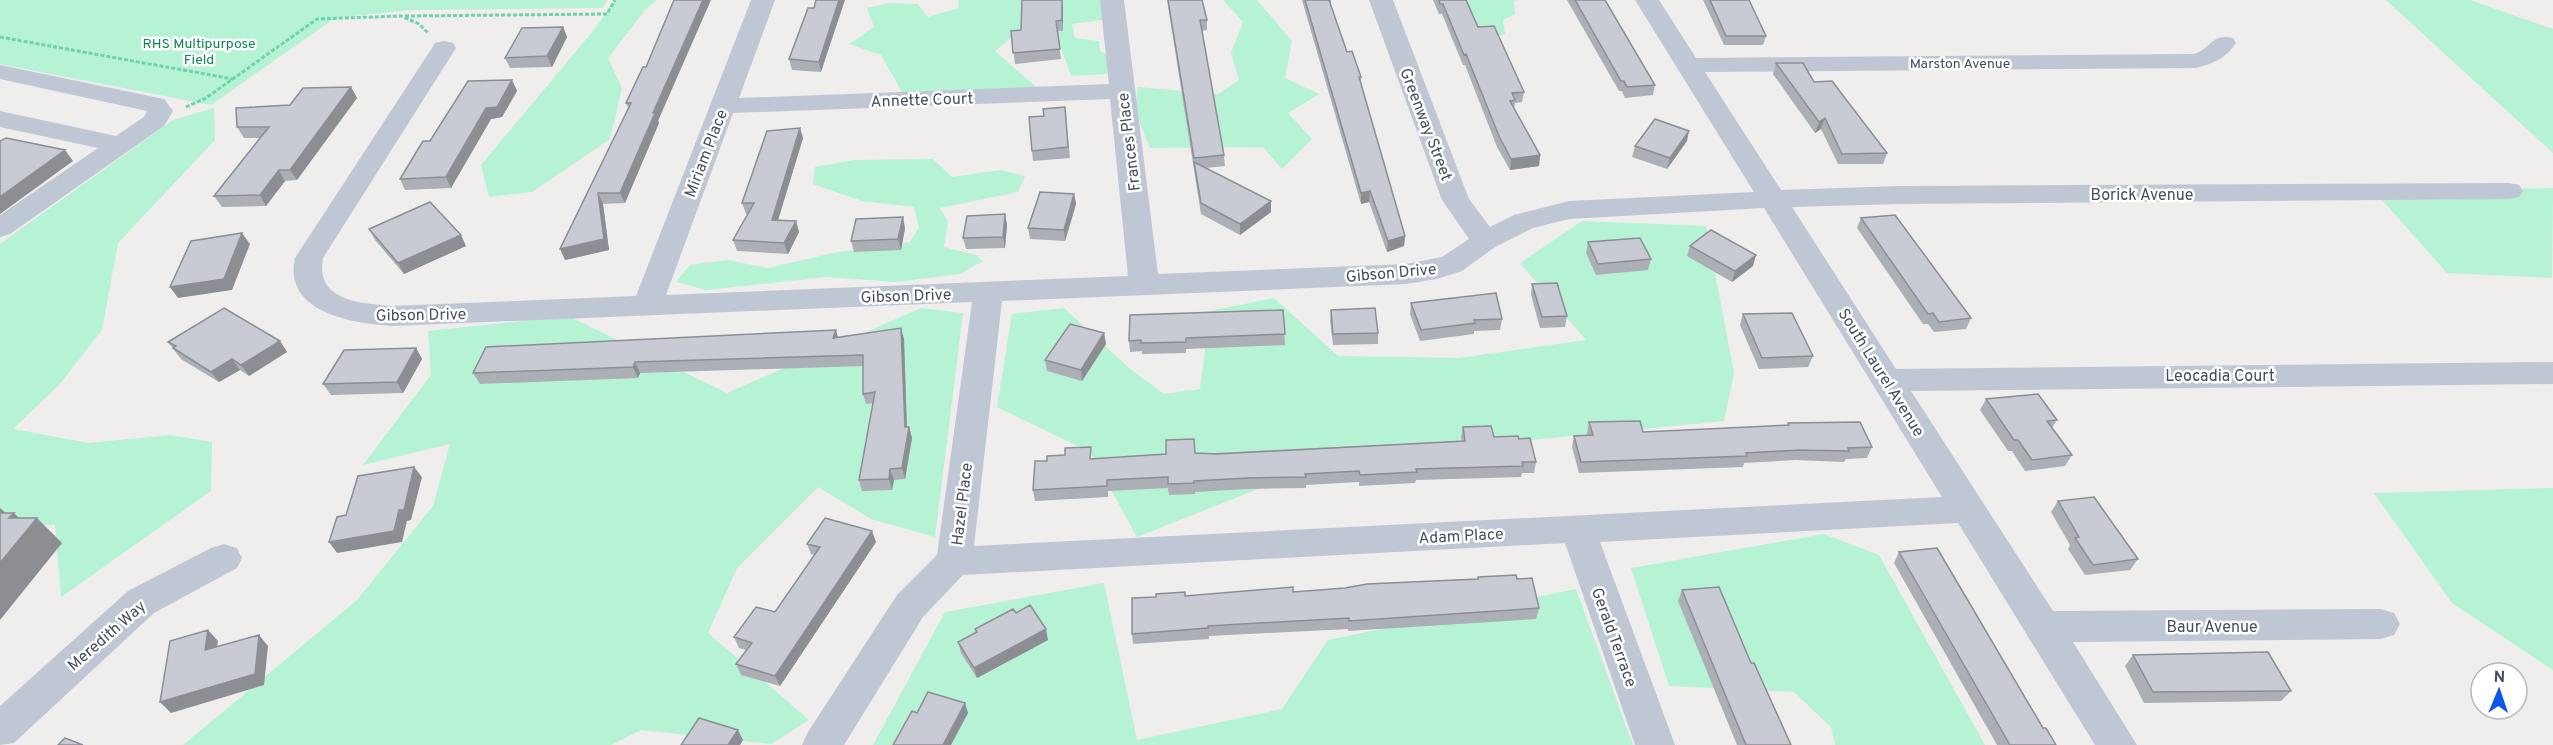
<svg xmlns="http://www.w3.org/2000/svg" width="2553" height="745" viewBox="0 0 2553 745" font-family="Overpass,sans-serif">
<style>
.green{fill:#b6f2d4}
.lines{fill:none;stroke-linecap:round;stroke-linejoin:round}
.path{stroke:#6cd3ab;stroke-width:3;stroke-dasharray:4 2;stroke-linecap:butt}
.minor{fill:#bfc7d4;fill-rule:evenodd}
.wall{fill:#acafb5}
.shaded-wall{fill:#8c8e94}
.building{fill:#c8cbd3;stroke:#8c8e94;stroke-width:1.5}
.labels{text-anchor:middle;stroke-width:5;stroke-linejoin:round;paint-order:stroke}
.far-park-label{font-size:14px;fill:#0f8355;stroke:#fff}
.far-street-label{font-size:14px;fill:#444e5c;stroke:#fff}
.street-label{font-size:16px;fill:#444e5c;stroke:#fff}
</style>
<rect width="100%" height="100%" fill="#f0eded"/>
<path class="green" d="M0,0H607L602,8L410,10L335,18L211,105L0,64Z
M614,0H657L645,10L608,58L622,88L610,139L532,192L489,197L481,165L598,25Z
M958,0H1107L1108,19L1072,24L1075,38L1099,41L1100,51L1116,59L1106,74L1071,76L1057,36L1011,38L995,51L1036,87L902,92L881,55L849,44L874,27L867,8L889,3L918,4L928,17L959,8Z
M1223,0H1257L1292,41L1285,78L1319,94L1288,113L1312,139L1282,169L1263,147L1150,148L1135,111L1138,87L1218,94L1239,80L1231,53L1243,22Z
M1456,0H1517L1514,1L1515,14L1503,20L1505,34L1481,39Z
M2386,0H2470L2553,29V153Z
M214,108L215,140L118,243L102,330L59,385L13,429L89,443L170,435L212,442L211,491L61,597L55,525H0V244L173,120Z
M933,159L952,177L1001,170L1025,176L1018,192L940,208L948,222L944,247L976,255L983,261L960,274L896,282L826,277L706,290L676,282L690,265L727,260L768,268L833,253L910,242L919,227L914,207L862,201L813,184L815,167L854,160Z
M2553,188L2552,278L2447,273L2375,192Z
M1582,221L1706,226L1734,373L1724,421L1331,460L1137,537L1090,452L997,407L1012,314L1064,308L1129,368L1164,394L1200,389L1210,311L1274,298L1338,356L1459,358L1586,340L1520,263Z
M921,308L963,313L935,537L871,519L818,487L737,568L708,633L809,720L771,744L641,730L611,745H183L357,600L433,506L450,444L363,465L431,375L428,331L568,316L727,393Z
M2553,488V670L2452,603L2374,493Z
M1824,534L1879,555L1985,745H1835L1831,727L1794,692L1669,686L1631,568Z
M1104,583L1137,740L1282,709L1328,640L1576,589L1633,745H873L945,612Z"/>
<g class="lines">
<path class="path" d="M405,16L607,14L615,0
M0,37L233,79
M186,107L206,98L317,19L401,16L419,24L428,33"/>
<path class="minor" d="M751,0H775L739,98L1109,84L1100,0H1124L1158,274L1406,264L1442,257L1469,239L1442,200L1369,0H1393L1469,199L1490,227L1514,215L1569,201L1754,192L1635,0H1659L1696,58L2194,54C2211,49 2211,33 2233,38L2236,43C2225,59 2213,64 2195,68L1705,72L1781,190L1901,186L2509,183L2519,185L2523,191L2519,197L2509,199L1901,204L1792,207L1896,369L2553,362V384L1911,391L2053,611L2381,609L2394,613L2400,624L2394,635L2381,639L2073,642L2137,745H2095L1958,523L1600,542L1675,745H1635L1565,543L963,575L923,617L844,745H802L808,732L897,595L937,555L972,302L391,326C352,323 283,313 295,258L432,48L435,43L444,41L453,43L456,48L323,258C315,301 360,303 391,306L636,296ZM1110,99L1128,276L666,295L733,113ZM1764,208L1942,497L974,546L1002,301L1406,284L1437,279L1462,271L1495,247L1533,228L1569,219Z
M0,65L164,99L173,111L164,126L10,234L0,237V215L98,148L0,127V111L116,136L144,117L147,111L0,79Z
M224,544L237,548L242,558L237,568L154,613L14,743L0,745V706L128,591L211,548Z"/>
</g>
<path class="wall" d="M1167,0H1202L1207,20V30L1202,31L1224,155L1225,166L1205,168L1271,201V212L1240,235L1201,214Z
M1302,0H1331V5L1347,52L1361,77L1360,83L1405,236L1404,246L1387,252L1369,202L1361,204Z
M1433,0H1466L1478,27L1524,92L1522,102L1515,103L1514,109L1540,155L1539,166L1510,170L1497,147L1465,65H1463L1442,14H1439Z
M1567,0H1605L1655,85L1653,95L1625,98L1622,91H1619Z
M1703,0H1749L1766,36L1763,45H1724Z
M1063,7V31H1057L1061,59L1015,64L1011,31L1021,30Z
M814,8L821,72L792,70L789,59Z
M563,27L567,37L552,67L510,68L505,58Z
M1776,63L1814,82L1887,153L1883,164H1838L1821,129L1815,133L1773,74Z
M646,67L659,123L625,203L603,204L609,250L565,260L628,108L626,103Z
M512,80L517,91L502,117L491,119L451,188L405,190L400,179Z
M351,87L357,98L297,180L285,181L266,206L222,207L214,196L260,138H244L237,127L290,105Z
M1065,107L1070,158L1033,161L1032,151Z
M800,128L803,138L778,220L796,221L799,232L788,254L737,251L733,240L748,214H746L742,203Z
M1687,141L1667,169L1632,157L1635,146Z
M1074,194L1076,204L1065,241L1030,239L1028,228Z
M1005,214L1007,225L1005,248L966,249L963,238Z
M1861,218L1971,318L1966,329L1934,332L1928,324H1923L1857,228Z
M905,228L901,250L854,252L851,241Z
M369,229L466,246L404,274L375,240Z
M1588,242L1651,259L1648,270L1596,275L1586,253Z
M1690,246L1753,266L1732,282L1687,256Z
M1532,284L1567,316L1565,327L1540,328L1531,295Z
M1411,303L1502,319L1500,330L1474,331V334L1420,341L1410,314Z
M1283,310L1285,345L1186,349V353L1142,354V351L1130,352L1129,341Z
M1331,310L1378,333V344L1333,345L1330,320Z
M1743,314L1813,356L1808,367L1759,369L1740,325Z
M1104,333L1106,344L1082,381L1047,371L1045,360Z
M838,337L904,339L907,427H909L912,438L905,479L894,480L892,490L862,491L859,480L873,403L866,404L863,394V366L640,373L638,378L480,384L473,373Z
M280,341L287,352L249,376L240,370L219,382L181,359L168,342Z
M416,348L422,359L403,393L331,395L323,384Z
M1986,399L2057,420L2052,428L2072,455L2065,466L2025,471L2012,451H2008L1980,410Z
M1589,422L1643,432L1787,425L1788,423L1872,447L1867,458L1846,459L1844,462L1795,460L1744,463L1743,467L1579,473L1572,447L1574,436L1587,435V433Z
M1463,427L1494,437L1519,439L1536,462L1534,473H1522L1521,477L1416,480L1415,483L1359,486V482L1306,485V488L1248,489L1195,492V494L1169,495L1168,488L1108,491V497L1035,501L1033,490L1047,461L1462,441L1461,438Z
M2058,501L2138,559L2130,570L2085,575L2068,549L2070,545L2051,512Z
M876,542L780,686L741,675L736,664L746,650L739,648L734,637L775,612L815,555L811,554L807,544Z
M1899,552L2043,728L2056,745H1997L1894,563Z
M1478,577L1517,579L1539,608L1536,619L1348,631V629L1209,636V639L1133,644L1132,634L1185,596L1293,592L1477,579Z
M1682,590L1751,663L1791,745H1737L1678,601Z
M1016,613L1048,640L977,678L961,653L958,642L976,633L975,629Z
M2133,655L2291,691L2281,701L2144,703L2125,666Z"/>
<path class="shaded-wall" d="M703,0H711L658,121L659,123L625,203L620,193L653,113Z
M839,0H845L821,72L819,62Z
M1062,0L1063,7V31L1062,20Z
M563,27L567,37L552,67L547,56Z
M512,80L517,91L502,117L491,119L451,188L446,177L486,108Z
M351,87L357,98L297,180L290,170Z
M1825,118L1821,129L1815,133L1819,122Z
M800,128L803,138L775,230L772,220Z
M1689,131L1687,141L1667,169L1670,158Z
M65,150L73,161L0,214V197Z
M1540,155L1539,166L1510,170L1511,159Z
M279,170L285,181L266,206L260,195Z
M1370,191L1369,202L1361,204V193Z
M598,193L603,204L609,250L565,260L560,249Z
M1074,194L1076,204L1065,241L1064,230Z
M1271,201V212L1240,235V224Z
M1005,214L1007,225L1005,248L1003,237Z
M903,217L905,228L901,250L898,239Z
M796,221L799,232L788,254L784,243Z
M242,233L250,244L232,290L178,298L170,287Z
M461,235L466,246L404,274L398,263Z
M1405,236L1404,246L1387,252L1388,241Z
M1756,255L1753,266L1732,282L1735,271Z
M901,328L904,339L907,435L909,427L912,438L905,479L902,468L905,427Z
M836,330L839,341L833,338Z
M1104,333L1106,344L1082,381L1081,370Z
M280,341L287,352L249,376L241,365Z
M416,348L422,359L403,393L397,382Z
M232,359L240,370L219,382L211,372Z
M635,362L640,373L638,378L633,367Z
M414,467L422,477L411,520L407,521L402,542L337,553L329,542L399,510Z
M890,469L894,480L892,490L889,479Z
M0,508L10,517L14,513L29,528L37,518L62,543L0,620Z
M872,531L876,542L780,686L775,676Z
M1046,629L1048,640L977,678L974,668Z
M208,630L218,641L215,661L205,650Z
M259,635L268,646L264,685L171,713L160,702Z
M965,703L968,713L951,745H943Z
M738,730L743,740L740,745H728Z"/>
<path class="building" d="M674,0H703L653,113H655L620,193H598L604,239L560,249L631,103H626L643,67H646Z
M816,0H839L819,62L789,59L808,8H814Z
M1022,0H1062V20L1056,21L1060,49L1013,53L1011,31L1021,30Z
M1168,0H1202L1207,20H1200L1224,155L1194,158Z
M1305,0H1329L1347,52L1352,51L1361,77H1359L1405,236L1388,241L1370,191L1361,193Z
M1439,0H1466L1478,27L1494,26L1524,92L1512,93L1515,100L1510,101L1540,155L1511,159L1499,136L1466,54L1464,55L1443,4H1440Z
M1575,0H1605L1655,85L1627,87L1624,81H1621Z
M1710,0H1749L1766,36H1726Z
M563,27L547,56L505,58L522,28Z
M1776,63H1803L1814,82L1832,81L1887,153L1842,154L1825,118L1819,122Z
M512,80L497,107L486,108L446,177L400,179L423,141H430L468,81Z
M351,87L290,170H279L260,195L214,196L269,127H237L236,108L290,105L303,88Z
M1065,107L1068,147L1032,151L1029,117L1044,116L1043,109Z
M1655,119L1689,131L1670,158L1635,146Z
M800,128L772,220L796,221L784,243L733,240L754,203H742L767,131Z
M6,138L65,150L0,197V141Z
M1194,162L1271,201L1240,224L1201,203Z
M1040,192L1074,194L1064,230L1028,228Z
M430,202L461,235L398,263L369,229Z
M1005,214L1003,237L963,238L967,216Z
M1895,215L1971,318L1939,322L1933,313L1928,314L1861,218Z
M903,217L898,239L851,241L856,219Z
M1711,230L1756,255L1735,271L1690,246Z
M242,233L224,279L170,287L191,241Z
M1640,238L1651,259L1598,264L1588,242Z
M1557,283L1567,316L1542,317L1532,284Z
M1496,293L1502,319L1474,320L1475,323L1421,330L1411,303Z
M224,308L280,341L241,365L232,359L211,372L173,348L176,346L168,342Z
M1375,308L1378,333L1333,334L1331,310Z
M1283,310L1285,334L1186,338V342L1141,343V340L1129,341L1130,315Z
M1792,313L1813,356L1762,358L1743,314Z
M1070,324L1104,333L1081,370L1045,360Z
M901,328L905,427H909L902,468L890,469L889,479L859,480L875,392L863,394V355L635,362L633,367L473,373L486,347L836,330L833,338Z
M416,348L397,382L323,384L344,350Z
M2038,394L2057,420L2047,421L2072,455L2032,460L2018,440H2014L1986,399Z
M1640,421L1643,432L1789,425L1788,423L1860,422L1872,447L1848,448L1849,451L1799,450L1746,453L1747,456L1581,462L1574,436L1593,435L1589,422Z
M1491,426L1494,437L1518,436L1519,439L1530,438L1536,462H1522L1523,466L1416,469L1417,472L1360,475L1359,471L1305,474L1306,477L1248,478L1194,481V483L1168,484V477L1107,480V486L1033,490L1035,461H1047V456L1065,455V448L1091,447L1090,459L1166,454V440L1194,439L1195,453L1217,454L1465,441L1463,427Z
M414,467L404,510H399L394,531L329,542L337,517L346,515L358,476Z
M2094,497L2138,559L2093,565L2075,538L2079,537L2058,501Z
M0,513H14L9,518H37L0,563Z
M825,518L872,531L775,676L736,664L752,643L734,637L756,607L775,612L820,547L807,544Z
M1937,548L2043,728H2046L2056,745H2010L1899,552Z
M1516,575L1517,579L1532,578L1539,608L1349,621V618L1208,626V628L1132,634V598L1156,597V594L1185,592V596L1293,587V592L1345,588L1367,584L1478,579V577Z
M1719,587L1751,663H1754L1791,745H1746L1682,590Z
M1030,605L1046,629L974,668L958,642L977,632L975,629L1013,609L1016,613Z
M208,630L205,650L259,635L255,674L160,702L170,641Z
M2268,652L2291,691L2153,692L2133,655Z
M928,692L965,703L943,745H893L912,711L917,713Z
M699,718L738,730L728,745H681Z
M65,738L83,745H58Z"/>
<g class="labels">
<g class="far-park-label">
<text x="199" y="48">RHS Multipurpose<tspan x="199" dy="16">Field</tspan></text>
</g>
<g class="far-street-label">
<text x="1960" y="68">Marston Avenue</text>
</g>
<g class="street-label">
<text transform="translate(922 99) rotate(-2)" y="6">Annette Court</text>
<text transform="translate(1427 124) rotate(69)" y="6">Greenway Street</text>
<text transform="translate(1128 142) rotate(-97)" y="6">Frances Place</text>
<text transform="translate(705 153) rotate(-69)" y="6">Miriam Place</text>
<text x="2142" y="200">Borick Avenue</text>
<text transform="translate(1391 272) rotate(-5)" y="6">Gibson Drive</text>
<text transform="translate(906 295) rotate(-2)" y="6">Gibson Drive</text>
<text transform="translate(421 314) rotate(-1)" y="6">Gibson Drive</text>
<text transform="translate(1882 372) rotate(58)" y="6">South Laurel Avenue</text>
<text x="2220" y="381">Leocadia Court</text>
<text transform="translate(961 504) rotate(-83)" y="6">Hazel Place</text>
<text transform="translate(1461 535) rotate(-3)" y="6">Adam Place</text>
<text x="2212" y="632">Baur Avenue</text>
<text transform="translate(106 635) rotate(-41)" y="6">Meredith Way</text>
<text transform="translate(1615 637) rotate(70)" y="6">Gerald Terrace</text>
</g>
</g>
<g transform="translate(2499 691) rotate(2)"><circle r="28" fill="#ffffff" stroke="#b4b8be" stroke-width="1.5"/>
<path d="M0-4.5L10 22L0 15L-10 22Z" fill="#0a56ed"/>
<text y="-9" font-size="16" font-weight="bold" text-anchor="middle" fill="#444e5c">N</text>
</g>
</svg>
